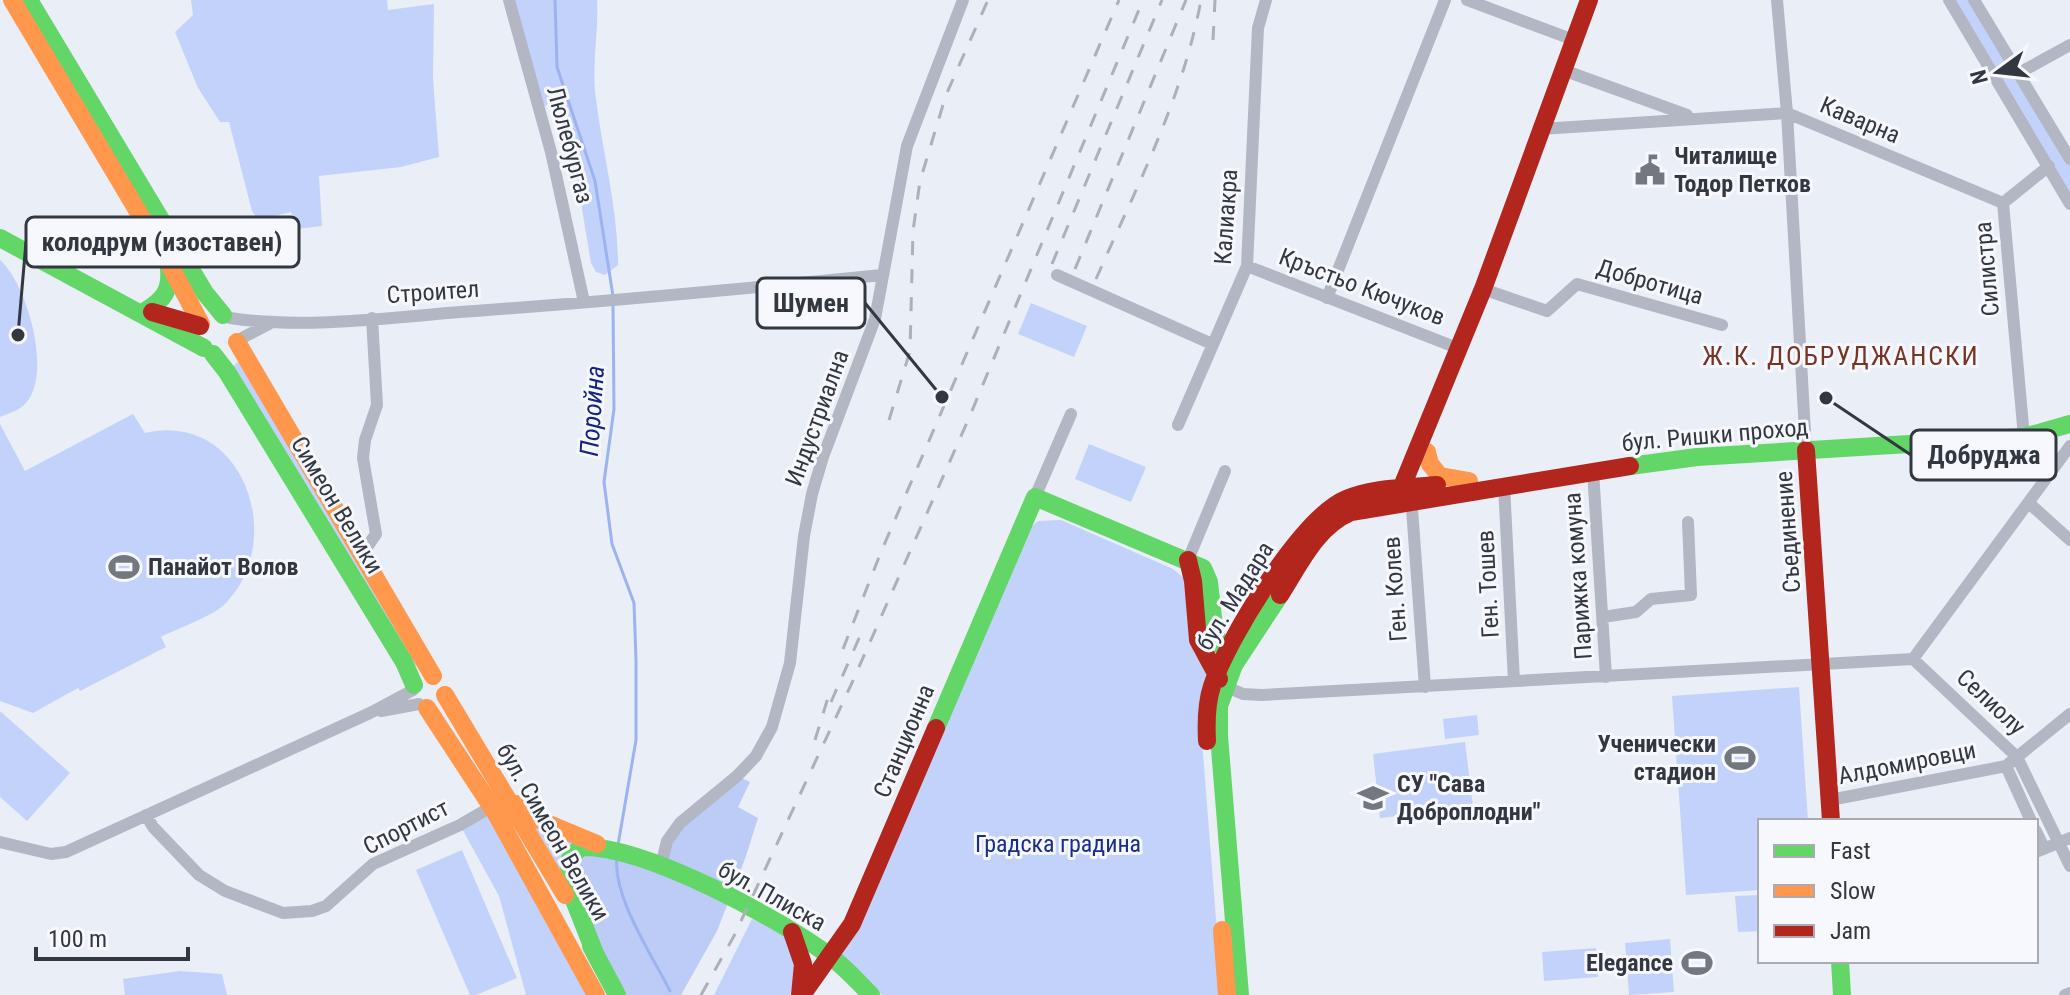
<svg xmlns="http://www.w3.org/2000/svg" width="2070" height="995" viewBox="0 0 2070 995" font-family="'Roboto Condensed',sans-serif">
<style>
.green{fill:#c3d2fa}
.forest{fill:#bcccf6}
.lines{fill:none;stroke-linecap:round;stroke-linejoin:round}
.stream{stroke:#9cb3f1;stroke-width:3}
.street{stroke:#b2b7c3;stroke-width:12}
.fast{stroke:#63d668;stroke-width:18}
.slow{stroke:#ff974d;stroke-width:18}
.jam{stroke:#b3261e;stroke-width:18}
.rail{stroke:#acb0b9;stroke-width:3;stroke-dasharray:14 14;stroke-linecap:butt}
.labels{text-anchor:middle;stroke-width:6;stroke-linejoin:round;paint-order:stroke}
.street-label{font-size:24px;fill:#33373f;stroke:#f6f8fd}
.poi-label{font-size:24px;font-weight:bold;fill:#33373f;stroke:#f6f8fd;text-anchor:start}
.park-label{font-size:24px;fill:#192d8d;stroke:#f6f8fd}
.neighbourhood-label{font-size:26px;letter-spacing:2px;fill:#783422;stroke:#f6f8fd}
.water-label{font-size:26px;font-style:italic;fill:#132484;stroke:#f6f8fd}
.leader{fill:none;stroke:#33373f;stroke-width:3}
.callout-dot{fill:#33373f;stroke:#f6f8fd;stroke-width:3}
.callout{fill:#f6f8fd;stroke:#33373f;stroke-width:3}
.callout-label{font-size:26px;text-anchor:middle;font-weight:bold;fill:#33373f}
</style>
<rect width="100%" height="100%" fill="#eaeef7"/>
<path class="green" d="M191,0H387L388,10L434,4L433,79L439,157L401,167L319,176L322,226L297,229L291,212L258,220L252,211L229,122H220L198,88L175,32L193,15Z
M509,0H597C599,33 591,67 596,99C603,155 618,209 618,265L605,275L596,272L591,263L573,155L562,147L556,110L548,104L539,110Z
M1950,0H1975L2070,159V204Z
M0,260C27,283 55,379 23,406C17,411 7,414 0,417Z
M1031,303L1087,326L1074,357L1018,334Z
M239,361L420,663L411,667L232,367Z
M133,414L145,433C242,410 288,538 226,603C214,616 178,628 161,637L166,647L80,691L78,688L33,713L0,701V424L25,471Z
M1089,444L1146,467L1131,502L1075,479Z
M1061,520L1173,569L1186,580L1194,652L1208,674L1199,703L1222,995H882L840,955L1030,528L1038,521Z
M1799,687L1808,821H1760V890L1686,895L1672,696Z
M0,711L70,773L27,821L0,797Z
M1477,715L1479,735L1445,739L1443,719Z
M1465,742L1473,807L1380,818L1373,754Z
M491,807L596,995H526L499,896L460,825Z
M533,824L580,844L562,877Z
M462,850L517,978L476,995H470L416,870Z
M1760,895V931L1738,932L1735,896Z
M752,919C762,924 780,929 787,937C800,953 795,978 790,995H714Z
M1670,939L1674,992L1629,995L1625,943Z
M1596,948L1598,977L1544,981L1542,952Z
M180,971L222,974L227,995H125L123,979Z"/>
<path class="forest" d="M737,776L750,782L738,807L758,818L745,859L717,931L681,995H617L567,873L581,846L661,865L667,841Z"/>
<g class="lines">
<path class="stream" d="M555,0L557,67L595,181L613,296
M613,304L614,409L604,482L612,544L634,603L636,660V740L618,845
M617,857C612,896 652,955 670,991"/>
<path class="street" d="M509,0L551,152L584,302
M1467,0L1574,40
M1777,0L1787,113L1806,450
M1949,0L2070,204
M1974,0L2070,159
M1563,70L1687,115
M2019,73L2070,45
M1541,129L1787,113L2003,203
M1247,266L1460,349
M1057,275L1212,344
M1483,289L1547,311L1577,284L1722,325
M1327,298L1445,0
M230,318C299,329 389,318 460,312C601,302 741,289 882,275
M238,340L269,324
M1178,425L1247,266L1258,28L1266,0
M2024,437L2003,203L2049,166
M1593,471L1606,677
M1504,485L1514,681
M1411,495L1425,687
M1035,497L1071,414
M2030,504L2070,540
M361,556L376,534L363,458L365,440L377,405L372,318
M1188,560L1225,471
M1603,617L1636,612L1651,599L1691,595L1688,522
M1913,659L2070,446
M1224,686L1243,694L1262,695L1913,659L2017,757L2070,866
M381,711L419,704
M2006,766L2031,821
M1830,800L2006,766L2070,714
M146,815L153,827L199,875L225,891L283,913L312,911L326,906L373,864L460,825L491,807
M2036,831L2044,848
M0,842L51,854L66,852L370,713L413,690
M2036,852L2070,838
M661,866L667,841L680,823L737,776L756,756L772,727L790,663L804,536L812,494L823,457L875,319L907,146L963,0
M2065,995L2070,993"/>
<path class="fast" d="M29,0L205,293L223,315
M0,238L204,348
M145,311C164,300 171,290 169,268
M213,354L227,372L404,662L414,685
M1630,466L1697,457L2024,437L2070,424
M936,728L1035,497L1203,568L1209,582L1215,635L1234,665
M591,946L617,995
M596,956L568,885L570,858L581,847C644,845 779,918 831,957C846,968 858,982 871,995
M1840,961L1842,995
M1240,995L1219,736V706L1234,665L1280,595"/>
<path class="slow" d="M12,0L168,262L201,324
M237,342L433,676
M1427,452L1430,464L1440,476L1469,481
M445,695L565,895
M427,708L495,812L596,995
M517,804L537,819L597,844
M1222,930L1227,995"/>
<path class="jam" d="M152,312L200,326
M1806,450L1831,821
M1401,489L1483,289L1589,0
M1188,560L1193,581L1198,640L1219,679
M1280,595C1300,564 1316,527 1351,512L1630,466
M1207,741C1206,722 1206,704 1212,686C1227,640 1301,518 1346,499C1374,487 1408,488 1437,485
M792,932L803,964L800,995
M802,995L852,924L936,728"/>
<path class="rail" d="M1213,40L1215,0
M1052,264L1162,0
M1075,269L1186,0
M1096,279C1136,188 1183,98 1201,0
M889,420L910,351L913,231L920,181L946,95L988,0
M843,649L881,552L1119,0
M831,702L860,636
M815,740L830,691
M701,995L734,936L851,685L969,418L1143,0"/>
</g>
<defs>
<g id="civic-bare" transform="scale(2.4)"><path d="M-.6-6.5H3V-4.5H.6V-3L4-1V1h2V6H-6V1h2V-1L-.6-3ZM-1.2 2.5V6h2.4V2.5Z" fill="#73777f" stroke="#f6f8fd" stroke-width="2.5" paint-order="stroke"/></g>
<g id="stadium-bare" transform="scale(2.4)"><path d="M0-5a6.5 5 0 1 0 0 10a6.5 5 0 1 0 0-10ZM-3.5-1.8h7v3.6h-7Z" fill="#73777f" stroke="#f6f8fd" stroke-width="2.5" paint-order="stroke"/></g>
<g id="school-bare" transform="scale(2.4)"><path d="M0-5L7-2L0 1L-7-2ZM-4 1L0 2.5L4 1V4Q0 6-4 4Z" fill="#73777f" stroke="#f6f8fd" stroke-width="2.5" paint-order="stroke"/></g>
</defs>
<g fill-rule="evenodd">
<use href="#civic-bare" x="1650" y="170"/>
<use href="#stadium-bare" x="124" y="567"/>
<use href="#stadium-bare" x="1740" y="758"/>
<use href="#school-bare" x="1373" y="798"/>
<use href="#stadium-bare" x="1697" y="963"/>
</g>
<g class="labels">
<g class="street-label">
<text transform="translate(1860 120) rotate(23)" y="8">Каварна</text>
<text transform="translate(570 145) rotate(75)" y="8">Люлебургаз</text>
<text transform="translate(1226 217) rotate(-86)" y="8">Калиакра</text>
<text transform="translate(1987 269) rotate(-95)" y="8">Силистра</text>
<text transform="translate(1650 282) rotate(16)" y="8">Добротица</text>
<text transform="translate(1362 287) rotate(21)" y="8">Кръстьо Кючуков</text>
<text transform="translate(433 292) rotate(-4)" y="8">Строител</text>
<text transform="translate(817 418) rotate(-70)" y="8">Индустриална</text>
<text transform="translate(1715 435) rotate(-5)" y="8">бул. Ришки проход</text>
<text transform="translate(337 505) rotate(59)" y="8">Симеон Велики</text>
<text transform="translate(1788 532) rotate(-94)" y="8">Съединение</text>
<text transform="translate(1578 576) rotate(-94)" y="8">Парижка комуна</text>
<text transform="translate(1488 584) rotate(-93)" y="8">Ген. Тошев</text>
<text transform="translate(1395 589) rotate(-94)" y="8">Ген. Колев</text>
<text transform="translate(1235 596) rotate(-58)" y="8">бул. Мадара</text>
<text transform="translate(1991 702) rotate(43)" y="8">Селиолу</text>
<text transform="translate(904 741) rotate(-67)" y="8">Станционна</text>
<text transform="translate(1907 763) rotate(-11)" y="8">Алдомировци</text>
<text transform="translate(406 827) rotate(-27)" y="8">Спортист</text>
<text transform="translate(553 832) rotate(60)" y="8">бул. Симеон Велики</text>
<text transform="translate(772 896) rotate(29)" y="8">бул. Плиска</text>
</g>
<g class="poi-label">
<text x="1674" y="164">Читалище<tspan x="1674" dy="28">Тодор Петков</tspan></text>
<text x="148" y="575">Панайот Волов</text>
<text x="1716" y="752" text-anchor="end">Ученически<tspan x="1716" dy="28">стадион</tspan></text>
<text x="1397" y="792">СУ "Сава<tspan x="1397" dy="28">Доброплодни"</tspan></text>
<text x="1673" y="971" text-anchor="end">Elegance</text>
</g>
<g class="park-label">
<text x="1058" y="852">Градска градина</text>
</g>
<g class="neighbourhood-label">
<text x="1841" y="365">Ж.К. ДОБРУДЖАНСКИ</text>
</g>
<g class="water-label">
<text transform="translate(592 411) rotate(-86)" y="9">Поройна</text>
</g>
</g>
<path class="leader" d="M18 335L26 242M942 397L865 303M1826 398L1911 455"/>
<g class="callout-dot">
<circle cx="18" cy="335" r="8"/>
<circle cx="942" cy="397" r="8"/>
<circle cx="1826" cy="398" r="8"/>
</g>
<g class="callout">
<rect x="26" y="217" width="273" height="50" rx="8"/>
<rect x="757" y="278" width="108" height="50" rx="8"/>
<rect x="1911" y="430" width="145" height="50" rx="8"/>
</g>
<g class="callout-label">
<text x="162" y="251">колодрум (изоставен)</text>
<text x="811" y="312">Шумен</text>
<text x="1984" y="464">Добруджа</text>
</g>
<rect x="1758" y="819" width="280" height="144" fill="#f6f8fd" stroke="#a8abb1" stroke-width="2"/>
<rect x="1774" y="845" width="40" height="12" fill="#63d668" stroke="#a8abb1" stroke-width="2"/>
<text x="1830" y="859" font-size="24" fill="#33373f">Fast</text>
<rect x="1774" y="885" width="40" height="12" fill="#ff974d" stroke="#a8abb1" stroke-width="2"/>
<text x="1830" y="899" font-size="24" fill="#33373f">Slow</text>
<rect x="1774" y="925" width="40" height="12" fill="#b3261e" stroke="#a8abb1" stroke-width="2"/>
<text x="1830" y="939" font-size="24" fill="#33373f">Jam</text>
<g transform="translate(1998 72) rotate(255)" stroke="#f6f8fd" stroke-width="6" paint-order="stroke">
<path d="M0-6L14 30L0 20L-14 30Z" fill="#33373f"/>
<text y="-12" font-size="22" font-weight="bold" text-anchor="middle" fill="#33373f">N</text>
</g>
<path d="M36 947v12h152v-12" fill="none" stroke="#33373f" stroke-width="4"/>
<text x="48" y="947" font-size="24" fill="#33373f" stroke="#f6f8fd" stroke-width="6" paint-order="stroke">100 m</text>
</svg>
